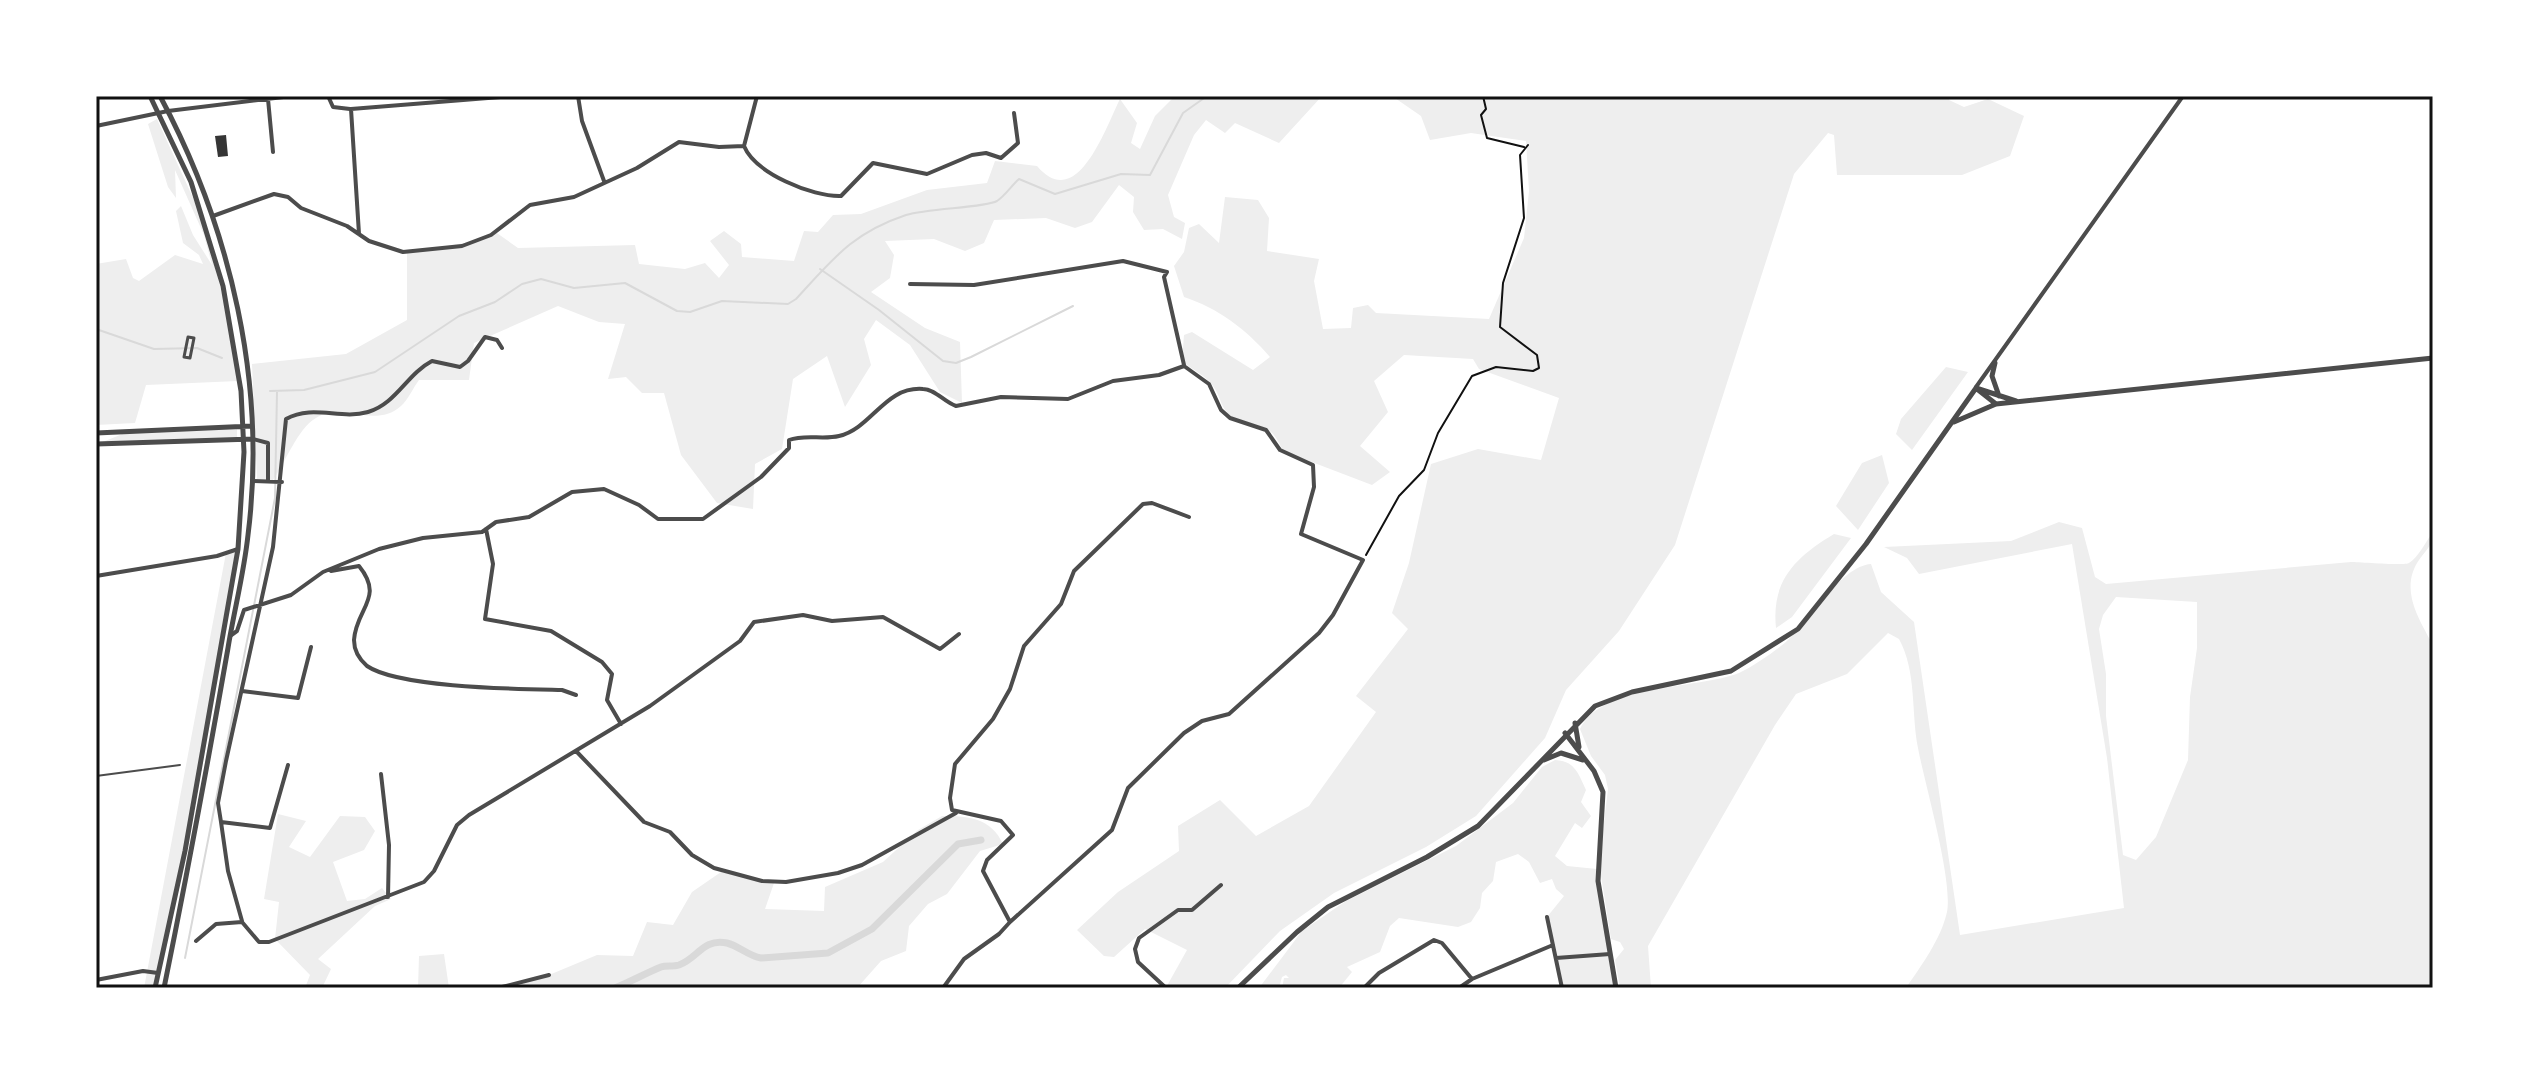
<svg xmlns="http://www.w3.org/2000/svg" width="2529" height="1084" viewBox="0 0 2529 1084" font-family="Barlow,sans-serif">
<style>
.green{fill:#eee;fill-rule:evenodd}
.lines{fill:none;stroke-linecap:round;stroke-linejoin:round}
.stream{stroke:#d9d9d9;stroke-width:2}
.canal{stroke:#d9d9d9;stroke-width:7}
.building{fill:#353535}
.path{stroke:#111;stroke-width:2}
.service{stroke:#4c4c4c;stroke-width:2}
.pedestrian{stroke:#4c4c4c;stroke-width:3}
.minor{stroke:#4c4c4c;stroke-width:4}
.tertiary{stroke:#4c4c4c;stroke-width:5}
.neatline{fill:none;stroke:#111;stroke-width:3}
</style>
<rect width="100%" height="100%" fill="#fff"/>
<path class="green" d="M1175,96H1322L1279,143L1235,123L1225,133L1206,120L1194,135L1168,195L1174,217L1185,223L1182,239L1163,229L1144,230L1133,212L1134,197L1119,185L1092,222L1075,228L1046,218L994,220L984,243L965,251L934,239L885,241L894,255L890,278L871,292L925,328L960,342L962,403L940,392L910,345L876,320L864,339L871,365L845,407L827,356L793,379L782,449L755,464L753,509L717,503L681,455L664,393H642L626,377L608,379L625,324L599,322L558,306L474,343L469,380H419C413,388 408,400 401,406C376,429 342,402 316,418C297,429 286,462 273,480L257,479L252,364L346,354L407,320V253L476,241L494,231L518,248L635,245L639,264L685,269L705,263L719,278L729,265L710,241L724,231L741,244L742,257L794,261L804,231L818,232L833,215L861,214L927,190L987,183L995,161L1037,166C1077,213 1105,129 1120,99L1137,123L1131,143L1140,149L1155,116Z
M1392,96H1950L1949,100L1964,107L1988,99L2024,116L2010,156L1962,175H1837L1834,135L1828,133L1794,174L1675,545L1619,631L1566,690L1545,738L1476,816L1426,847L1334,893L1280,931L1225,988H1169L1168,984L1187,950L1145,929L1114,957L1104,956L1077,930L1118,892L1179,851L1178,826L1220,800L1256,836L1309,806L1376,712L1356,696L1408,629L1392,613L1409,563L1431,464L1478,449L1541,460L1559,398L1479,369L1473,359L1404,355L1374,381L1388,412L1360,446L1390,472L1372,485L1283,451C1267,415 1257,433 1233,418C1220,409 1221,396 1213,386C1206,376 1192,369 1182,362L1184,335L1192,332L1253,370L1270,357C1247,330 1218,308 1184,297L1174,266L1184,252L1189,228L1199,224L1219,243L1225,197L1258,200L1269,218L1267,251L1319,259L1314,281L1323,329L1351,328L1353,308L1368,305L1376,313L1489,319L1524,238L1529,191L1526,141L1471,133L1430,140L1421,116Z
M157,119L199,211L227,311L238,381L146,385L135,423L96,425V264L126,259L133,278L139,281L175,255L203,264L199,255L183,243L176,211L181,206L193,235L212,265L204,235L175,170L176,198L168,187L148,124Z
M1946,367L1968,372L1912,450L1896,434L1901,419Z
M237,427V440L100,443L125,433Z
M1882,455L1889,483L1858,530L1836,506L1862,463Z
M2059,522L2082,528L2095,577L2106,584L2351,562C2360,562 2405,566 2409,563C2418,558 2426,541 2433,532C2433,545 2426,550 2419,560C2399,589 2419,619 2433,645V988H1906C1921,966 1941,939 1947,912C1953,880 1925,785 1918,748C1911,713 1917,672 1899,639L1888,633L1847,674L1796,694L1775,725L1648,946L1651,988H1620L1615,960L1624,949L1620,942L1611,939L1599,863L1608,789L1605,775L1591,756L1580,729C1601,684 1698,689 1739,673C1754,666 1774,652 1786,642C1808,622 1841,566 1871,564L1881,592L1914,622L1960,935L2124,908L2107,758L2072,544L1919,574L1907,558L1884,547L2011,541ZM2116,597L2197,602V648L2190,697L2188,760L2156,837L2136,860L2123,855L2106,716V674L2099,629L2103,615Z
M1834,534L1851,538L1792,617L1776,628C1771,580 1796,557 1834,534Z
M238,549L185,851L155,988H144L226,553Z
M1555,760C1575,761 1578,773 1586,790L1581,802L1591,816L1582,828L1575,823L1555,856L1567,866L1597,869L1616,988H1562L1547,917L1564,896L1556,889L1552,879L1540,883L1529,862L1518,854L1496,862L1493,881L1482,893L1480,908L1471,922L1458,927L1399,918L1390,926L1380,952L1347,967L1352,972L1339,988H1282L1284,978H1289L1286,975L1282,977L1279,988H1259L1302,931L1346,901L1456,846L1513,803L1542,767Z
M278,814L306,821L289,847L310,857L340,816L365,817L375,831L364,850L333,862L347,901L365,899L382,888L391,899L375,906L318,959L331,969L322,988H305L310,975L275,939L279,902L264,899Z
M942,816C969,816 991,818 1003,844L980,851L947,894L928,904L909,926L906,951L881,961L857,988H496L549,975L597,955L633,956L647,922L673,925L692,892L721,872L774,883L765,909L824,911L825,887L883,862L918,830Z
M444,954L449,988H418L419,956Z"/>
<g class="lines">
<path class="stream" d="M820,269L879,310L943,361L956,363L971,357L1073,306
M96,329L154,349L197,348L222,358
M270,391L304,390L375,372L459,316L495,302L522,284L541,279L574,288L625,283L677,311L690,312L722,301L788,304L796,299C833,259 852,233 906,215C929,208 984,208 997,201C1005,196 1012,185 1019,179L1055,194L1121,174L1150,175L1183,113L1207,96
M185,958L275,498L277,392"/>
<path class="canal" d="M615,988C630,982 646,973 661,967C666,965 673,967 679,965C698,958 703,938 727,943C739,946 748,956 761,958L828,953L872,929L958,844L981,840"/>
</g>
<path class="building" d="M226,135L228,156L218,157L215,136Z"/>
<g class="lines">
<path class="path" d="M1483,96L1486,109L1481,115L1487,138L1524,147
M1366,555L1399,496L1424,470L1438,433L1472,376L1496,367L1533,371L1539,368L1537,355L1500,327L1503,283L1524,218L1520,155L1528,145"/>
<path class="service" d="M96,776L180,765"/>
<path class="pedestrian" d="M188,337L194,338L190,358L184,357Z"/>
<path class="minor" d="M328,96L333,107L350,109
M578,96L582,121L604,181
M268,99L273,152
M96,126L168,111L292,96
M744,146C755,173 812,197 841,196L873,163L927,174L972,155L986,153L1001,158L1018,143L1014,113
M213,216L274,194L288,197L301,208L347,226L369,241L403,252L462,246L491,235L530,205L574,197L637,168L679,142L719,147L744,146L757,96
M359,234L351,109L512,96
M910,284L974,285L1123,261L1167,272L1164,277L1184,365
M1976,387L2183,96
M253,439L268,443V481
M252,481L282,482
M486,529L493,564L485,619L551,631L602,662L612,674L607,700L621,724
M331,571L359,566C385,598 356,608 354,640C354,650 359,659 367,666C399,688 521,689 562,690L576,695
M96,576L217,556L238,549
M230,636L237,631L244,610L291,595L323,572L379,549L423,538L482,532L496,522L529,517L572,492L604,489L639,505L658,519H703L761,477L789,448V440C805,434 823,440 839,436C872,428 885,386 923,389C935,389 944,402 956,406L1001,397L1068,399L1113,381L1159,375L1184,366L1209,384L1221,410L1230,418L1266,430L1280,450L1313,465L1314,487L1301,534L1363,560L1333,615L1319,633L1229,714L1202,721L1184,733L1128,788L1112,830L1010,922
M242,691L298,698L311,647
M576,751L644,822L670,832L692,855L714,868L762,881L786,882L838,873L862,865L956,813
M288,765L270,828L221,822L218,803L226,761L273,547L286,419C313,404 340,420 368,412C396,404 407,374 432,361L460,367L468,361L485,337L497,340L502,348
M381,774L389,845L388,897
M221,822L228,871L242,921
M1547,917L1562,988
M196,941L216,924L242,922L259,942H269L424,882L434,871L457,825L469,815L650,706L740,641L754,622L803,615L832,621L883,617L940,649L959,634
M1556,958L1610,954
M96,980L143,971L158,973
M498,988L549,975
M943,988L964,959L999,934L1010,922L983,871L987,860L1013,835L1001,821L952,810L950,798L955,764L993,719L1010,689L1024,646L1061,604L1074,571L1143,504L1152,503L1189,517
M1166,988L1138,962L1135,949L1139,938L1178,910H1192L1221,885
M1364,988L1379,973L1434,940L1442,943L1472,979
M1459,988L1472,979L1553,945"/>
<path class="tertiary" d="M150,96L191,182L223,286L241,391L244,452L238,549L185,851L155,988
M160,96C231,229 267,384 248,535C244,573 234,611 228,648C208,762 187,875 164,988
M1995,363L1992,376L1999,396
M1976,388L2016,401
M1977,389L1996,404
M1954,422L1996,404L2433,358
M96,433L252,426
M96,444L253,439
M1575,723L1579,747
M1565,733L1594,771L1603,792L1598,881L1616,988
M1544,760L1561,753L1583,760
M1238,988L1297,932L1328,907L1427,857L1478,826L1595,706L1632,692L1731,671L1798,629L1866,544L1976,388"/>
</g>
<rect width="2529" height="1084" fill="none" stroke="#ffffff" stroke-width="196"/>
<rect x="98" y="98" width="2333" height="888" class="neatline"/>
</svg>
